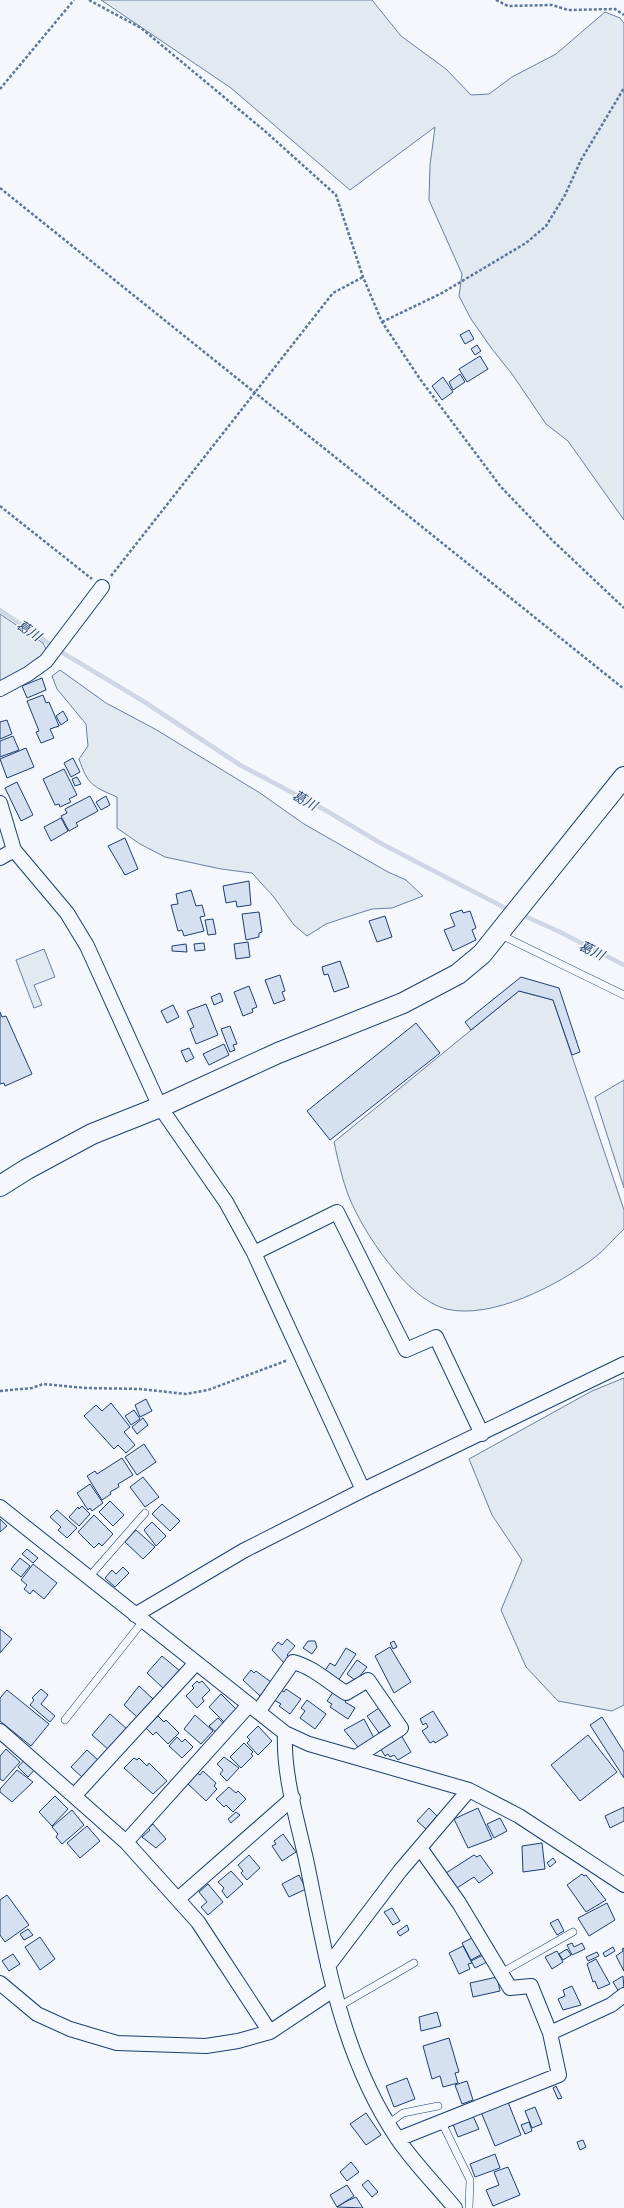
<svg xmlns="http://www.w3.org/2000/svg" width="624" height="2208" viewBox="0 0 624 2208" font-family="Signika,'Noto Sans JP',sans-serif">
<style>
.green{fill:#e3e9f0;stroke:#687fa3}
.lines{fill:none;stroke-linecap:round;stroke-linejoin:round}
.stream{stroke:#cfd7e4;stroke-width:4.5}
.building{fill:#d5e0f0;stroke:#1d3f73}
.lane-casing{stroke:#1d3f73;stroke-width:8}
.street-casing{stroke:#1d3f73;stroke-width:16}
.secondary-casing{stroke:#1d3f73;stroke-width:22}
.path{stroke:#5e769c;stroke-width:2.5;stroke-dasharray:3 2;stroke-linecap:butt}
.lane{stroke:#f4f7fb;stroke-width:7}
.street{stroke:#f4f7fb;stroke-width:14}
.secondary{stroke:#f4f7fb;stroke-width:20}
.labels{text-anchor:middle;stroke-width:3;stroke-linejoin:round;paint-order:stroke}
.water-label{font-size:13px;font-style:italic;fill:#1d3f73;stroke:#f4f7fb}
</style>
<rect width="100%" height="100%" fill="#f4f7fb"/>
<path class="green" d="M101,0H372L401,36L446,69L471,95L489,94L512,77L556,54L605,12L620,18L624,23V520L568,441L546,424L512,374L492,349L471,319L459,296L462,274L429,200L430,165L435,127L350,190L231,88Z
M0,614L43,643L47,651L17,674L0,681Z
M60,670L106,703L155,729L260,793L304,824L388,872L406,880L423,896L392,908L372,909L350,916L326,924L307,936L294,925L273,896L252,873L221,869L165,857L140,844L117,828V797C92,786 88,785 79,759L88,746L86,724L57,689L52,676Z
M44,949L55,977L34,985L42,1005L34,1008L16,960Z
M519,991L553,1000L624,1210V1229C614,1238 605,1250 594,1258C558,1285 492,1320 446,1309C407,1299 363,1232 349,1197C342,1179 338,1160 334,1142Z
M624,1080V1188L595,1097Z
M624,1378V1705L612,1711L558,1701L526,1667L501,1610L522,1560L492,1515L469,1459L592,1391Z"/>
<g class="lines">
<path class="stream" d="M0,610L63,653L143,701L240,765L325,810L382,844L511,911
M520,914L558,931L624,965"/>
</g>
<path class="building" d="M469,330L474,339L465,344L460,335Z
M477,345L481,351L475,355L471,349Z
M480,356L488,369L467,382L459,369Z
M460,374L465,382L453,390L449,382Z
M443,377L453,392L442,400L432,386Z
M42,678L46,690L27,698L22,686Z
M43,695L46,703L49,702L59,726L50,729L54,738L41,743L36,732L39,731L27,701Z
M63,711L68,720L61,725L56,716Z
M7,720L12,734L0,739V722Z
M13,736L19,750L0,757V741Z
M26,748L34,767L7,778L0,759Z
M73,758L80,772L71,777L64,763Z
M64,769L77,795L69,799L71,802L60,807L59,804L55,805L43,779Z
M77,777L81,784L75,786L72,779Z
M17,782L33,815L21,821L5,788Z
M90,796L98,811L76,823L78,826L69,831L61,816L67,813L65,809Z
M106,796L110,805L101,810L96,802Z
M61,818L68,831L51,841L44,827Z
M125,838L138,869L125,875L108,846Z
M249,881L251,905L237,907L236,901L226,903L223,886Z
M191,890L196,906L202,905L205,916L200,917L204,931L184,936L182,930L178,931L171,905L178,904L176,894Z
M462,910L463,913L470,911L476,928L472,930L476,940L453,951L444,930L455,926L450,914Z
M259,912L262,932L259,933V937L246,940L242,914Z
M385,916L392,937L377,942L369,921Z
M213,919L216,934L208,935L205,920Z
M248,942L250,957L236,959L234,944Z
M204,943L205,950L195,951L194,944Z
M186,944L187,952L172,951V946Z
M340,961L349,987L334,992L328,974L324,975L322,967Z
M280,975L285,991L282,992L285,1000L274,1004L265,980Z
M521,977L559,988L580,1052L572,1055L553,1000L519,991L471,1030L465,1022Z
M249,986L257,1007L252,1009L253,1012L243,1016L234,992Z
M220,993L223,1001L214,1005L211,997Z
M206,1004L218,1035L196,1044L190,1029L194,1027L187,1011Z
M173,1005L179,1017L167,1023L161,1011Z
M0,1012L2,1017L6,1016L32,1074L5,1086L4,1083L0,1084Z
M416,1023L440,1053L330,1140L307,1111Z
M230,1026L237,1044L233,1045L235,1050L230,1052L221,1029Z
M224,1044L229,1055L209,1065L203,1054Z
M189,1048L194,1058L186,1062L181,1051Z
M146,1399L152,1411L140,1417L135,1405Z
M111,1403L130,1427L124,1432L135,1445L126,1453L118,1445L114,1449L84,1416L96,1405L102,1411Z
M134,1410L140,1419L131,1425L125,1416Z
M143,1418L148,1425L137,1434L132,1427Z
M144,1444L156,1462L137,1475L125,1457Z
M122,1458L133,1475L118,1484L119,1487L110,1492L111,1494L102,1500L87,1476L95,1471L97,1474Z
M143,1477L159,1497L145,1507L130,1487Z
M90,1484L103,1503L92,1511L90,1508L88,1510L77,1493Z
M110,1501L124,1515L113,1526L99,1512Z
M162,1504L180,1521L170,1531L152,1514Z
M82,1506L90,1514L79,1526L69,1517L78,1507L79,1509Z
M57,1510L77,1528L67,1538L58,1530L61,1527L50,1517Z
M94,1515L113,1534L102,1546L99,1543L94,1548L78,1532Z
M0,1519L7,1526L0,1532Z
M152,1522L166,1536L156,1546L144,1530Z
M136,1530L155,1547L143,1559L125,1542Z
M27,1549L38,1558L33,1563L22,1554Z
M20,1558L30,1566L21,1577L11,1569Z
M33,1564L57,1583L44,1599L33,1590L30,1594L24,1589L27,1585L21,1580Z
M123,1567L129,1573L115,1587L105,1578L112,1570L116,1574Z
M0,1629L12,1639L0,1653Z
M287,1639L295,1646L287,1655L289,1657L284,1663L272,1650L278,1642L282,1645Z
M308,1641H315L317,1647L312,1654L303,1648Z
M394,1641L397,1647L393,1649L390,1643Z
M390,1647L411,1682L394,1693L375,1656Z
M346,1648L356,1654L338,1681L324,1672L330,1663L335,1666Z
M162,1656L180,1671L164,1689L147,1673Z
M357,1660L367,1667L356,1681L347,1674Z
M251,1670L254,1673L256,1671L271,1682L260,1696L243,1680Z
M197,1681L199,1683L202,1681L210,1690L202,1698L204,1701L197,1708L186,1696L194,1688L192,1686Z
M139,1686L153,1699L137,1717L124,1705Z
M41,1689L48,1695L41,1704L55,1716L50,1722L30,1705L34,1700L32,1698Z
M286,1689L301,1699L290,1714L279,1706L281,1704L274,1700L281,1690L284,1692Z
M7,1690L49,1724L31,1746L0,1721V1698Z
M334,1691L347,1699L345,1702L355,1708L348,1719L330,1707L332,1704L327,1701Z
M221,1694L237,1710L224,1722L209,1707Z
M307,1700L326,1714L315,1729L300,1718L305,1711L301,1708Z
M382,1706L392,1725L379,1733L367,1716Z
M433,1711L448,1735L435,1743L434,1741L430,1743L422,1731L428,1727L426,1723L423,1725L420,1719Z
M110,1714L127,1729L109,1750L92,1735Z
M195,1715L213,1731L201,1744L184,1729Z
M158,1716L164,1722L166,1720L179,1733L168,1744L156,1732L153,1735L146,1728Z
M602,1717L624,1752V1778L590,1725Z
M218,1718L226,1726L218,1734L209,1726Z
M364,1719L374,1738L358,1747L344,1730Z
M258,1726L272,1741L258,1755L247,1743L250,1740L247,1737Z
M401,1735L411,1752L398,1760L394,1755L390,1757L388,1754L385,1756L380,1748Z
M588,1735L617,1772L580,1801L551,1765Z
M177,1737L182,1742L185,1739L193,1747L182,1758L169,1746Z
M244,1743L253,1752L251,1754L253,1756L241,1768L230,1757Z
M6,1749L20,1762L3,1781L0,1779V1756Z
M87,1750L99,1761L83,1778L71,1767Z
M224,1757L239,1768L227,1781L220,1774L223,1770L217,1764Z
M26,1758L37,1767L28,1777L18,1767Z
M134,1758L137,1760L139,1758L147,1766L149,1763L167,1781L153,1794L124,1768Z
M17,1770L33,1782L12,1802L0,1792V1789Z
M203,1771L216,1783L214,1786L217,1789L206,1801L187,1783L197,1773L200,1775Z
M229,1787L236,1793L238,1791L246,1799L233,1812L226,1805L224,1807L216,1799Z
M55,1796L68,1809L52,1826L39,1812Z
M624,1807V1821L610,1828L605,1816Z
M429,1808L437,1816L426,1829L417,1821Z
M478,1808L492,1839L468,1848L454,1819Z
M72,1810L84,1825L62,1844L56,1837L58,1834L52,1827Z
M236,1812L240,1815L231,1823L228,1819Z
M500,1818L507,1831L494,1838L487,1824Z
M153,1824L166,1839L156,1848L142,1837L150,1830L148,1828Z
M87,1826L100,1841L80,1858L67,1843Z
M283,1834L296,1852L282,1861L272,1846L276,1844L274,1841Z
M542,1843L545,1869L523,1872L522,1846Z
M249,1855L260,1868L247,1880L241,1873L243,1871L238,1865Z
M474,1855L477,1857L480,1855L493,1873L479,1883L474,1877L457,1888L446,1873Z
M553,1858L556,1862L550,1867L547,1863Z
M231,1871L243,1884L227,1898L222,1891L224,1888L218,1882Z
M582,1874L584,1876L586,1875L606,1900L586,1912L567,1885Z
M299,1875L306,1889L289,1897L282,1884Z
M208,1884L223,1902L208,1915L201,1907L207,1902L199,1892Z
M7,1895L29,1925L5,1942L0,1935V1900Z
M607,1903L615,1920L589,1936L578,1918Z
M392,1908L400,1921L393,1925L384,1912Z
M558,1919L564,1931L557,1935L550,1923Z
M407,1925L409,1930L400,1936L397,1932Z
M28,1929L33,1935L24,1940L20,1934Z
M476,1936L484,1953L471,1960L462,1943Z
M40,1937L55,1959L40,1970L25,1947Z
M572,1943L574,1947L582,1943L585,1949L572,1955L567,1945Z
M463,1946L472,1963L468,1964L470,1969L459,1974L449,1953Z
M613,1947L615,1951L605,1957L603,1953Z
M624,1948V1971L616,1956L623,1951L622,1949Z
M567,1949L571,1955L563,1960L559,1954Z
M557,1951L563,1962L552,1969L545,1957Z
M597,1952L599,1956L588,1961L586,1957Z
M13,1954L20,1964L9,1971L2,1961Z
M485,1954L489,1961L475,1968L471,1961Z
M596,1959L610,1984L598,1989L595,1981L593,1982L587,1964Z
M623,1976L624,1989L619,1992L613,1982Z
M497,1977L500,1991L473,1997L470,1983Z
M572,1986L581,2005L563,2010L558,1999L565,1996L563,1990Z
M437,2012L441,2026L421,2031L419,2017Z
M449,2038L459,2072L455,2073L458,2083L443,2087L440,2076L432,2079L423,2046Z
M407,2078L415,2099L394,2107L386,2086Z
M467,2081L473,2100L462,2104L455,2085Z
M556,2086L562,2098L558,2099L553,2088Z
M508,2102L521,2135L495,2146L481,2112Z
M535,2107L542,2124L532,2128L525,2111Z
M366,2113L381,2135L366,2145L350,2124Z
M472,2114L479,2129L458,2137L452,2122Z
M529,2122L532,2131L525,2134L521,2125Z
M583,2140L586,2147L580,2150L577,2142Z
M495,2154L500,2168L475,2177L470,2164Z
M351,2162L359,2172L347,2181L340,2172Z
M508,2167L520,2195L493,2206L486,2190L499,2185L494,2172Z
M368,2180L378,2192L372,2197L362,2185Z
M347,2185L354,2196L337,2207L330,2195Z
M356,2197L363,2208L337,2207L347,2201Z"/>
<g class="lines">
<g class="lane-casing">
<path id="lane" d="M499,934L624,995
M89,1577L145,1513
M65,1720L143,1621
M501,1973L573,1932
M338,2007L414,1963
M442,2123L470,2180L469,2208
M388,2124L403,2113L438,2106"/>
</g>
<g class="street-casing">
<path id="street" d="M0,689L28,674L46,661L102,587
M0,803L14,850L67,913L87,946L160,1107L226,1202L254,1253L363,1490
M0,858L14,850
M254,1253L337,1212L406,1350L436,1337L482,1434
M0,1507L285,1733L309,1744L469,1790L519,1816L624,1885
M135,1615L243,1551L363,1490L624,1364
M196,1663L74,1796L126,1842L198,1922L270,2032
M258,1712L293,1662C313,1667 328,1682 346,1693L368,1680L401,1728L356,1757
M0,1731L74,1796
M285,1733C283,1776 298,1822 307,1864C327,1961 341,2054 397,2138C414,2163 436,2185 455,2208
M126,1842L249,1705
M179,1898L293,1798
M328,1966L400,1871L469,1790
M0,1983L37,2014L70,2029L117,2043L206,2046L238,2041L270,2032L333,1990
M550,2033L611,2005L624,1995
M398,2139L559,2075L550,2033L531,1986L510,1988L459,1903L420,1848"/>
</g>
<g class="secondary-casing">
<path id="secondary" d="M0,1186L27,1169L92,1134L160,1107L278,1053L403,1003L458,974L482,954L498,934L624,777"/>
</g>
<path class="path" d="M89,0L141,28L266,132L336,195L363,277L382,322L420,379L501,487L551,539L624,608
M496,0L508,6L552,5L568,10L615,9L624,15
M0,89L74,0
M0,188L624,689
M382,322L442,293L526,243L546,226L565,195L581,160L624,88
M0,506L92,579
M111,576L333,293L363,277
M0,1391L32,1388L43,1384L86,1388L140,1389L186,1394L208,1390L288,1360"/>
<use href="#lane" class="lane"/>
<use href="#street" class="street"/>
<use href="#secondary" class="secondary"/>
</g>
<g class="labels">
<g class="water-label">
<text transform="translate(29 630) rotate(34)" y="5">葛川</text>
<text transform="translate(305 800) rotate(29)" y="5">葛川</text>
<text transform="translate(592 950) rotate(26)" y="5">葛川</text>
</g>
</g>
</svg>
